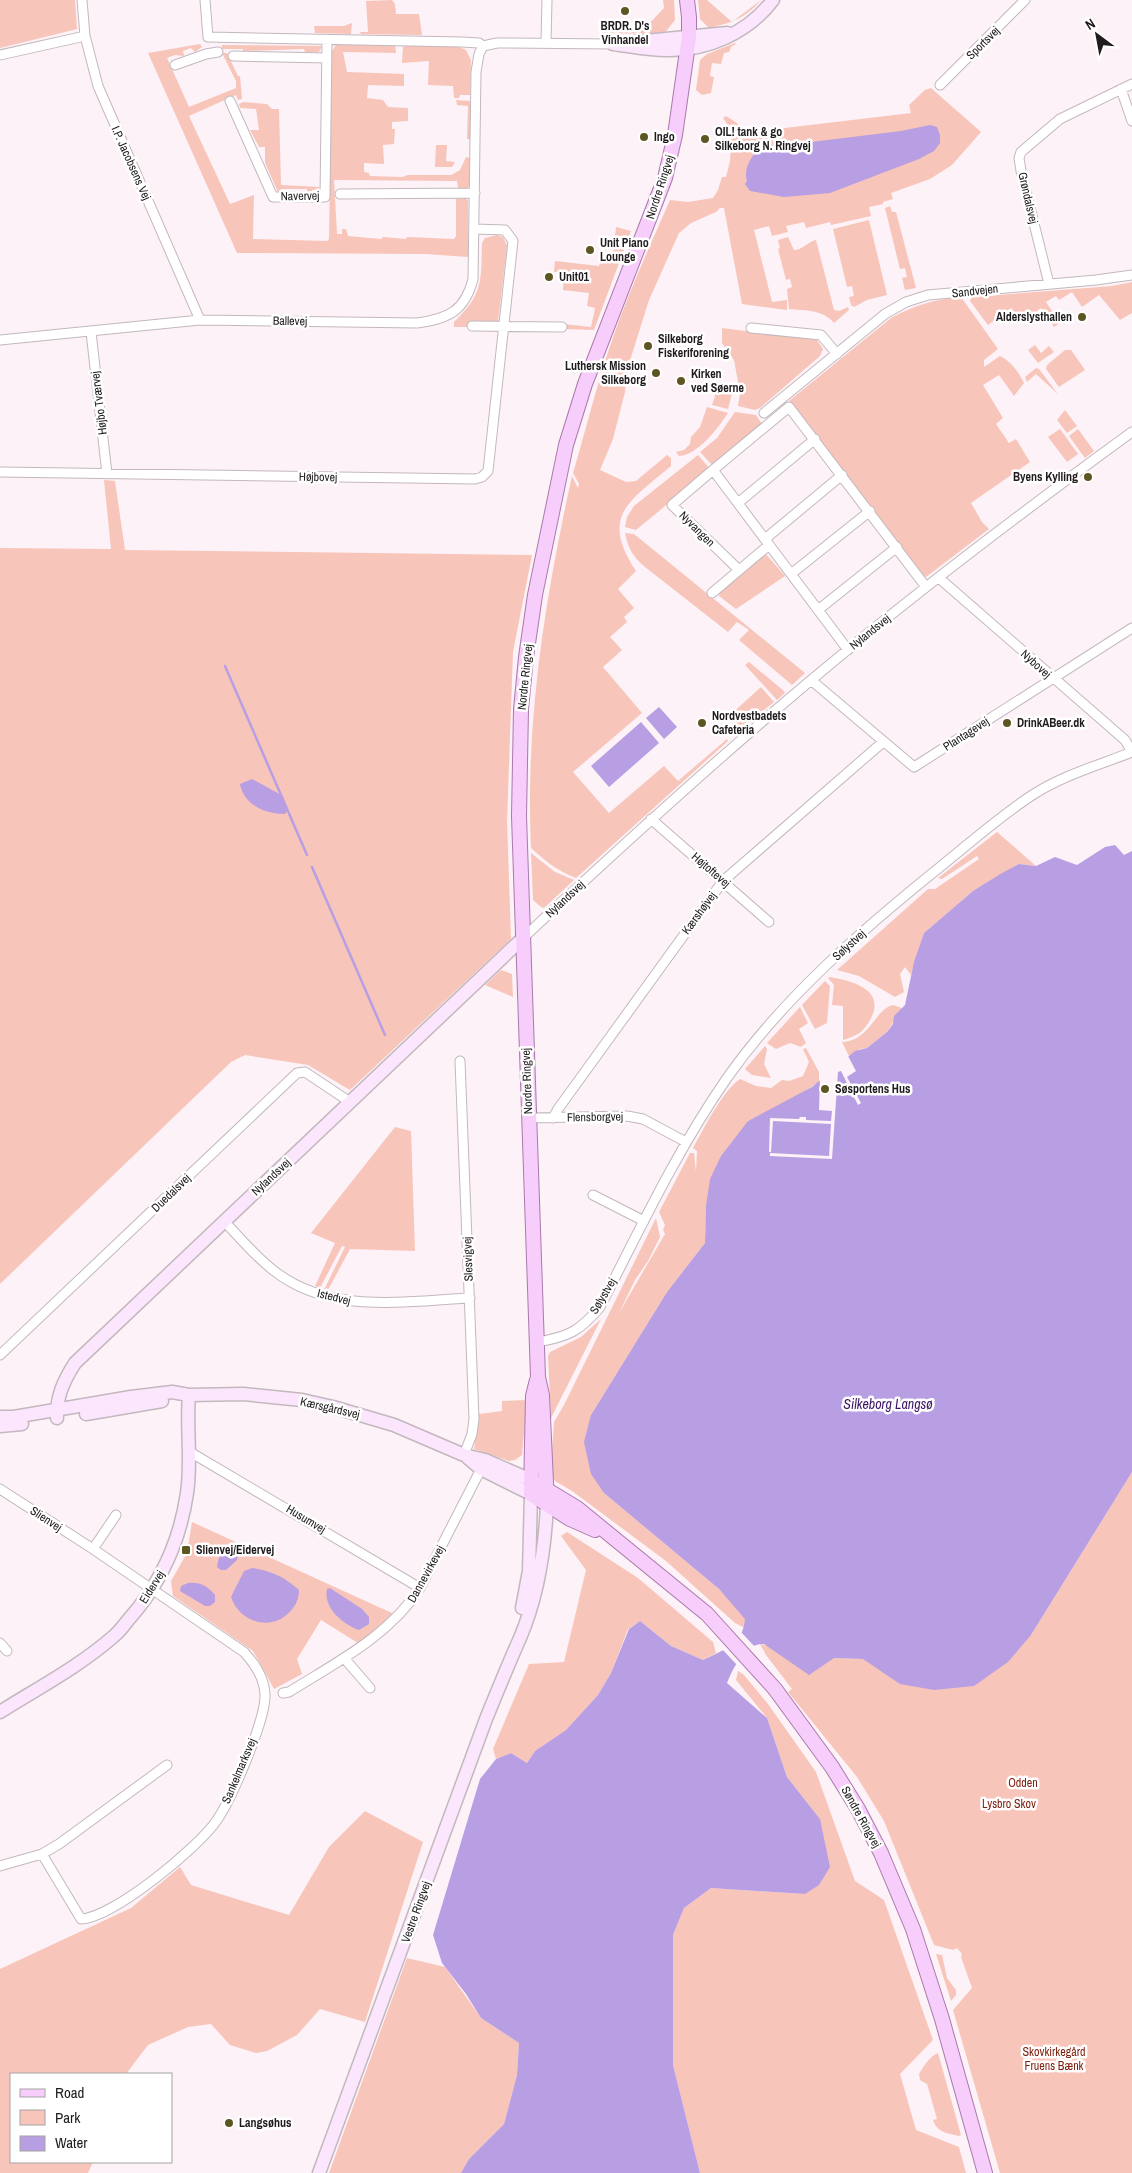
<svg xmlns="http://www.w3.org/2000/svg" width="1132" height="2173" viewBox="0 0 1132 2173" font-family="'Archivo Narrow',sans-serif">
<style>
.green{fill:#f8c5ba}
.water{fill:#b89ee3}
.pier{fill:#fdf2f7}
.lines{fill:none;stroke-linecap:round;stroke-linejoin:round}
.stream{stroke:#b89ee3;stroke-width:2.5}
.street-casing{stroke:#c2b8bd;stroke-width:11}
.secondary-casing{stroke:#c2b8bd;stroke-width:15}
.primary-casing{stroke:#a87aac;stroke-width:16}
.street{stroke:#fff;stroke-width:9}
.secondary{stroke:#fbe6fd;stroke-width:12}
.primary{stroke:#f7cdfb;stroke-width:14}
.poi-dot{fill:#5e5622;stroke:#fff;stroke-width:2}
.labels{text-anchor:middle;stroke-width:5;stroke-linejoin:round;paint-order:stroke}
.poi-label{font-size:12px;font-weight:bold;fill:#201c1e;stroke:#fff;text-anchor:start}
.street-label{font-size:12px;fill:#201c1e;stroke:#fff}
.park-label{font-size:12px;fill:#7c1e0d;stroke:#fff}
.water-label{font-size:14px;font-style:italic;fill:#3d1565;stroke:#fff}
</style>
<rect width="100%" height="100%" fill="#fdf2f7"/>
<path class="green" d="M0,0H75L77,29L0,48Z
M392,0L395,4L396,14H419L422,35L361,34L360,32H368L366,1Z
M663,0H674L675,20L664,34L602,33L599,29L600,27H646L664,8Z
M698,0H707L732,22L761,0C746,18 731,23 709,28L700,19Z
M352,23L351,34L315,33L314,26H344Z
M735,43L736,44L731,47L729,52L724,53L721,64L712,63L710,76L714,77L711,93L702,95L696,90L700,60L707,54Z
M200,44L202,47L195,52L191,48L183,51L184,56L175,55L167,58L189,107L236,88V81L222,53H227L238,76H240L242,99L238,100L236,95L189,116L230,204L254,195L253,239L327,241L329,239L332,51L336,45H395L396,53L343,52L347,72L404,74V86L368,85L367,98L383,100L388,107L408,108V121L392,122V129H395L394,144L383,145L384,164L364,163V172L369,173L370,176L402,177L408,175H451L460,170L466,157L470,158L469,186L467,189L458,188L457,181L334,180L337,234H342V229H346L348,236L381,239L383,237L406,239L407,237L454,239L456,236V199L466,198L468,201V257L425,254L237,253L148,53Z
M222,45L322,46L319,52H305L304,49L243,51V49H222Z
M408,45L457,46L466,50L471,60L470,95H460L459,98H454L453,86L428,85L429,61L402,63L403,47Z
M931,88L981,132L952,165L930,179L891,193L893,199L883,202V204L869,207L871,216L831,225L830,222L806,228L804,222L786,226L788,232L772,236L769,226L754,230L772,302L787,300V310L742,304L724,208H720L716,212L691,223L679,233L649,300L627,370L625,392L613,439L600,470L626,482L636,481L667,455L671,458V466C630,501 599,515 636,571L618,589L634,608L624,617L627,622L610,637L622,650L603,667L642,713L573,772L609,813L664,766L678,781L727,739L728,741L576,878C558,871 546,862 531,848C525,722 545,598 572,476L578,488L579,484L573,473C585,433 595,392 608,352C625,300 648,250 670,200L688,202L713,198L718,190L722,177H726L730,161L732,131L723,118L726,116L737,123L744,133L911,113L909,105L925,90Z
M456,100L470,101V139H467L468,106L457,105Z
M243,102L267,104L272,109H279L281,185L320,187L319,189L312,190V192H307V189H282V192H278L265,163V147H259L250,130H259L256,109L240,108L239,104Z
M436,145H447L446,161L455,162L452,167H435Z
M890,206L892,212H896L916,288L905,290L902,278L907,277L905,268L900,269L885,208Z
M869,220L887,295L867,300L854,307L851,305L849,297L854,296L852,286L847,287L833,229Z
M616,227L631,231L594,330L564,329V324L591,327L595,308L587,306L589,293L563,290L564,272H554L555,261L599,266L603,253L613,254Z
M497,235L503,237L507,246L498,322L470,327H454V322C483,294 481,282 482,243L485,238Z
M788,237L794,250C803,250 807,242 816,240L834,310L839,311L848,307L849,310L834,323C823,309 805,311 789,309L787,289L792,287L790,279L786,280L778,249L780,248L778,240Z
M1132,282V313L1120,320L1099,295L1082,307L1072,292L1059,300L1056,296L1046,302L1060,323L1054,327L1041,308L1022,323L1011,308L988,325L970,301L972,297L1112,286Z
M961,297L998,349L984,360V367L1000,356C1011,361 1019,373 1024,383L1014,396L999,375L983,385L1003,418L996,424L1009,443L1016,439L1030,462L971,503L982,522L989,529L926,577L921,575L789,401L891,318C913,306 935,299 961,297Z
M722,328L817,340L823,349L820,356L760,408L755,410L738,406L740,393L734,360L722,343Z
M1035,345L1041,353L1049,346L1054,352L1038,363L1028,350Z
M1065,350H1071L1085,370L1059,387L1046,369L1047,365Z
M1036,368L1039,369L1058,394L1036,374L1027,382L1025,377Z
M717,390L732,393L728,409L712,405Z
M707,407L728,413C718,428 698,455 679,456L676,452L684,450L690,444L691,437L700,427Z
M1065,410L1077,426L1067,433L1057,420Z
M735,412L756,415L762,424L713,466L700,452L717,438Z
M1060,429L1078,454L1067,462L1048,437Z
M1078,429L1094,451L1085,458L1069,436Z
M698,455L710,469L636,530L625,527L627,517L634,506Z
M104,480L115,481L125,550L532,555L513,652L507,821L511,939L350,1090L308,1065L245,1055L231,1062L0,1284V548L111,549Z
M625,533L634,534L805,673L792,685L739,640L749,630L737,622L728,632L645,567C633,557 628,548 625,533Z
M765,553L785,576L736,609L719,596L720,592Z
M749,662L784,691L785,693L777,700L745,665Z
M761,687L774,702L741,729L729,716Z
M997,832L1036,866L1019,864L973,891L924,933L911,975L905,967L900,974L904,992L895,997L859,976L837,970L928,889H935L979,859L977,856L942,879L938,878Z
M531,853L555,872L574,880L544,908L541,907L533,900Z
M501,970L512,974L513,997L485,985Z
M830,977C853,981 887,990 870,1020C863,1033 856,1036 843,1040V1006L832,1005L834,985L828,978Z
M825,981L830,986L827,1023L815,1029L802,1005Z
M893,1005L902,1008L887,1032L867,1048L860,1049L850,1058L842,1042C870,1041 875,1009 893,1005Z
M800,1007L808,1023L799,1029L806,1043L801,1047L790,1043L776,1049L767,1043Z
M765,1046L767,1049L764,1064L771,1078L752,1075L745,1069Z
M806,1048L819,1072V1082L793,1099L748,1121L706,1206L705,1243L667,1292L591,1415L604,1493L719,1589L746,1619L745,1628L735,1623L666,1561L572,1491L555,1481L552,1474L551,1465L554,1422L564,1405L656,1218L660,1237L648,1261L635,1280L619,1313L665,1234L663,1230L665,1225L659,1212L690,1153H694L696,1172L697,1151L693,1148C703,1130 723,1090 740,1079L756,1086L771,1088L782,1080L789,1081L803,1076L809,1062L803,1049Z
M395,1127L411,1131L415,1251L350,1249L328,1290H324L345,1247L342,1246L320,1288L315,1286L335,1243L311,1233Z
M601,1319L551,1418L548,1356L550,1352L581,1337Z
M527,1400L522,1455L515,1460L509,1461L474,1449L479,1414L502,1411V1401Z
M1132,1472V2173H1000L953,2010L972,1988L961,1957L962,1954L957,1948L953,1950L934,1945L884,1821L857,1777L788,1692L792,1689L766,1655L760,1644L834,1658L863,1659L1031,1635Z
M192,1522L394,1614L358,1643L321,1620L297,1659L302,1674L274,1689L253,1651L173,1596L171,1581L187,1553Z
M567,1532L638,1578L713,1642L716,1653L703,1660L671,1646L640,1621L628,1629L611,1673L598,1695L566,1730L535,1751L527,1763L511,1753L496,1759L493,1749L529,1664L564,1662L586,1570L561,1536Z
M738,1671L744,1675L768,1704L816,1772L855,1881L884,1900L933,2040L900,2074L916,2130L959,2147L966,2173H700L673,2065V1935L684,1908L711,1888L805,1894L820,1819L787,1777L767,1718L736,1680Z
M365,1811L423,1842L365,2022L320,2009L297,2035L267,2051L256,2053L230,2045L211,2024L188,2027L148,2045L126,2074H11V2162H93L88,2173H0V1969L131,1908L180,1867L191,1885L289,1915L329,1847Z
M936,1954L942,1955L947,1978L956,1990V1995L951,2001Z
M407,1958L445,1967L481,2018L519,2043L517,2075L504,2124L469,2159L461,2173H329Z
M938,2053L961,2135L959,2136C948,2133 937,2133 933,2120L937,2119L927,2084L920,2080L919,2074C924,2066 929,2057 938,2053Z"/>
<path class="water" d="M930,125L937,127L940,135V143L934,151L919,159L830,193L784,197L750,191L745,184L747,181C743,171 751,154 761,148L901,131Z
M659,707L677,727L664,739L646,718Z
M641,722L659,743L609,787L591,766Z
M252,779L283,796L287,811L285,814C265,814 244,805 240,784Z
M1115,845L1124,855L1132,851V1472L1031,1635L1008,1662L974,1686L934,1690L900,1684L863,1659L834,1658L809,1675L764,1644C745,1643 733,1668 727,1683L767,1718L787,1777L820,1819L830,1867L819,1885L805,1894L711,1888L684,1908L673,1935V2065L700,2173H461L469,2159L504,2124L517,2075L519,2043L481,2018L466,1994L442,1963L433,1935L480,1779L496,1759L511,1753L527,1763L535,1751L566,1730L598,1695L611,1673L629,1629L640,1621L671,1646L703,1660C723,1650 743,1645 745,1619L719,1589L604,1493L591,1474L584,1442L591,1415L667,1292L705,1243L706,1206L710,1179L721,1156L748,1121L812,1087L855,1051L867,1048L887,1032L893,1024L894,1016L905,1005L914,962L924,933L973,891L1002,873L1019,864L1036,866L1055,857L1077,865L1105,847Z
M232,1546L239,1551L237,1560L226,1570H221L217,1567C219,1556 221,1548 232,1546Z
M252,1568C272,1571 284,1577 299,1590C299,1596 297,1603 293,1608C275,1633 240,1624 231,1597L244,1571Z
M188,1583C201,1582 207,1586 215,1595V1602L210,1606H205L180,1591L181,1586Z
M330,1588L362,1609L369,1617V1624L359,1630C343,1624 323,1608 327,1589Z"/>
<path class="pier" d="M848,1056L856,1071L847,1077L861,1103L858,1105L841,1071L838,1072L832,1159L770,1156V1153L829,1156L831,1124L773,1121L771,1152H769L770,1118L799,1119L800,1117H806V1120L831,1121L832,1111L819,1110L820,1077Z
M741,1632L755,1647L737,1665L722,1649Z"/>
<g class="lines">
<path class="stream" d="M225,666L307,855
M312,867L385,1035"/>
<g class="street-casing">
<path id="street" d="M82,0L85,36L98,86L200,320
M205,0L208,37L462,42L479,43L483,46L497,43L613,44
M546,43L547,0
M0,55L85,36
M233,56L327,58
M175,65L206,54L218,52
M940,85L1025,0
M1121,89L1132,121
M230,101L273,197H325L327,40
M340,194L475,193
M1049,284L1021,171L1019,158L1021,152L1060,119L1132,84
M472,326L562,327
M751,328L821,335L837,354
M91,332L107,474
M0,340L200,320L417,323C448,319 465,311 473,279L476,72L479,54L483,46
M764,413L885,314L906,302L928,295L1096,280L1132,275
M713,470L672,505L739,570
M0,472L475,479L482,477L488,471L513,241L505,230L474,229
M738,503L815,439
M765,539L842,475
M791,574L870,511
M939,578L1125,740L1132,752
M712,593L769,545
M818,610L897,547
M848,650L713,470L789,407L926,587
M811,680L914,767L1132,628
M651,819L769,922
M522,939C616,851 711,764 810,681C914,594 1022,512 1132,432
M460,1061L474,1419L472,1434L464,1455
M528,1118L627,1116L643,1119L686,1142
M553,1118L558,1109L723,881L883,742
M593,1195L644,1221
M224,1221C240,1238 255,1256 273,1270C329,1315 403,1301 470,1298
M537,1342C568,1337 580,1331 600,1307C640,1229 677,1150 727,1078C784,997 863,929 940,867C971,842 1001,815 1034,794C1064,775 1099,765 1132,752
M0,1355L297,1073L305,1072L350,1102
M190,1452L420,1588
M0,1489L93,1549L244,1652C255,1664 265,1679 265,1696C265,1721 232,1798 217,1820C199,1847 113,1918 81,1919L42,1854
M93,1549L116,1515
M0,1643L7,1651
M344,1658L370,1688
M283,1693L289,1692C337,1662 389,1636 420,1588L481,1469
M0,1866L42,1854L59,1844L167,1765"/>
</g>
<g class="secondary-casing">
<path id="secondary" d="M635,42L727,33
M613,44C630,46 648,50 666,50C707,51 748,33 773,0
M86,1414L162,1401
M0,1417H14L131,1397L172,1392L189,1395L243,1394L302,1400L333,1407L394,1425L464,1455L485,1460L531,1480L535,1489
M57,1418C56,1397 64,1380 75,1363L522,939
M0,1426L22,1424
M468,1458L481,1469L531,1494L529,1571L522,1608
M0,1712C38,1688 80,1666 114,1636C120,1631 124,1625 129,1619C161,1583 180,1541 187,1493C192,1460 186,1428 189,1395
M319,2173L486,1719C497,1692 508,1665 520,1638C538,1596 545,1549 547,1504"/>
</g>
<g class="primary-casing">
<path id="primary" d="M537,1380L533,1396L531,1494L570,1519L595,1530
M531,1480L577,1508L707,1614L775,1689L832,1767L858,1809L881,1853L913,1929L942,2019L985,2173
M547,1504L542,1395L538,1377L519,816L521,709L526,657L535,595L566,445L585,384L665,178L675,135L689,37V17L687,0"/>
</g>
<use href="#street" class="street"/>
<use href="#secondary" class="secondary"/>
<use href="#primary" class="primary"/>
</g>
<g class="poi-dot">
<circle cx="625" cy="11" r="5"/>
<circle cx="644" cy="137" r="5"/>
<circle cx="705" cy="139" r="5"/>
<circle cx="590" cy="250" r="5"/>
<circle cx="549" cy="277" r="5"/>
<circle cx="1082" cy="317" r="5"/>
<circle cx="648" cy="346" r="5"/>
<circle cx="656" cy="373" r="5"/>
<circle cx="681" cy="381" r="5"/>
<circle cx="1088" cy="477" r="5"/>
<circle cx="702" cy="723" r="5"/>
<circle cx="1007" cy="723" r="5"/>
<circle cx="825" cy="1089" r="5"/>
<rect x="181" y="1545" width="10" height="10" rx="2.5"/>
<circle cx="229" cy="2123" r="5"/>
</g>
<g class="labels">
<g class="poi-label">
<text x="625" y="30" text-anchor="middle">BRDR. D's<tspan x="625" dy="14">Vinhandel</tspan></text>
<text x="715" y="136">OIL! tank &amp; go<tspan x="715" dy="14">Silkeborg N. Ringvej</tspan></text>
<text x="654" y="141">Ingo</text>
<text x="600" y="247">Unit Piano<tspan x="600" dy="14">Lounge</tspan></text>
<text x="559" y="281">Unit01</text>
<text x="1072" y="321" text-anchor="end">Alderslysthallen</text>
<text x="658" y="343">Silkeborg<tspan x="658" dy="14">Fiskeriforening</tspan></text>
<text x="646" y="370" text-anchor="end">Luthersk Mission<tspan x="646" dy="14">Silkeborg</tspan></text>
<text x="691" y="378">Kirken<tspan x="691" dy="14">ved Søerne</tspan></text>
<text x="1078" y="481" text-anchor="end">Byens Kylling</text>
<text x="712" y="720">Nordvestbadets<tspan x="712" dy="14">Cafeteria</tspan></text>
<text x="1017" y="727">DrinkABeer.dk</text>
<text x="835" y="1093">Søsportens Hus</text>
<text x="196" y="1554">Slienvej/Eidervej</text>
<text x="239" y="2127">Langsøhus</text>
</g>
<g class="street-label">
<text transform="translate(983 43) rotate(-45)" y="4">Sportsvej</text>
<text transform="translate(131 163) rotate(66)" y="4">I.P. Jacobsens Vej</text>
<text transform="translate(660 187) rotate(-72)" y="4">Nordre Ringvej</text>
<text transform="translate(300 196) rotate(-1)" y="4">Navervej</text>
<text transform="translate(1028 198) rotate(77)" y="4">Grøndalsvej</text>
<text transform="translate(975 291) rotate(-6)" y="4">Sandvejen</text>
<text transform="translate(290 321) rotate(1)" y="4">Ballevej</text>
<text transform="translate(99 403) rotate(-97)" y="4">Højbo Tværvej</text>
<text transform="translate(318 477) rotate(1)" y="4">Højbovej</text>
<text transform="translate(697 529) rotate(45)" y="4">Nyvangen</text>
<text transform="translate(870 632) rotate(-39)" y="4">Nylandsvej</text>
<text transform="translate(1036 664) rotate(42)" y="4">Nybovej</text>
<text transform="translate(525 677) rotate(-84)" y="4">Nordre Ringvej</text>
<text transform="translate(966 734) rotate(-33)" y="4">Plantagevej</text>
<text transform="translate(711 870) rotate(41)" y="4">Højtoftevej</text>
<text transform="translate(565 899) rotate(-43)" y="4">Nylandsvej</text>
<text transform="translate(699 913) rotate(-54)" y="4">Kærshøjvej</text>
<text transform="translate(849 945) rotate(-42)" y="4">Sølystvej</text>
<text transform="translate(527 1081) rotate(-92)" y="4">Nordre Ringvej</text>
<text transform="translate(595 1117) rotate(-1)" y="4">Flensborgvej</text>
<text transform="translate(271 1177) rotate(-43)" y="4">Nylandsvej</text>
<text transform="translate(171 1193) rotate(-44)" y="4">Duedalsvej</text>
<text transform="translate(468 1259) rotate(-92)" y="4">Slesvigvej</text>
<text transform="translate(603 1296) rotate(-59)" y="4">Sølystvej</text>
<text transform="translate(334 1297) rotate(14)" y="4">Istedvej</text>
<text transform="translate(330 1408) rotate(13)" y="4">Kærsgårdsvej</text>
<text transform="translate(46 1519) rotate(33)" y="4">Slienvej</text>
<text transform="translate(306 1519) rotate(31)" y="4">Husumvej</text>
<text transform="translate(426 1574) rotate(-61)" y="4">Dannevirkevej</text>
<text transform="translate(152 1587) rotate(-58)" y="4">Eidervej</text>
<text transform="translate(239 1771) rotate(-67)" y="4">Sankelmarksvej</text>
<text transform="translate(861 1817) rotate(61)" y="4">Søndre Ringvej</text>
<text transform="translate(416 1912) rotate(-70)" y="4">Vestre Ringvej</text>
</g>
<g class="park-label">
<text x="1023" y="1787">Odden</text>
<text x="1009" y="1808">Lysbro Skov</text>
<text x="1054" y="2056">Skovkirkegård<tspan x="1054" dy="14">Fruens Bænk</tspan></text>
</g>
<g class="water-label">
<text x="888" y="1409">Silkeborg Langsø</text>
</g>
</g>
<rect x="10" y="2073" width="162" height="90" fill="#ffffff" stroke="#a6a4a5"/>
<rect x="20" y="2089" width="25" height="8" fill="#f7cdfb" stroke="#a6a4a5"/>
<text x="55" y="2098" font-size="15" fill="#201c1e">Road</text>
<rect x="20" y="2110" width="25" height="15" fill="#f8c5ba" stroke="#a6a4a5"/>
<text x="55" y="2123" font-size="15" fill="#201c1e">Park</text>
<rect x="20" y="2136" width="25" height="15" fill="#b89ee3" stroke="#a6a4a5"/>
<text x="55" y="2148" font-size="15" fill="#201c1e">Water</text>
<g transform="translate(1097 35) rotate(328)" stroke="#ffffff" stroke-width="4" paint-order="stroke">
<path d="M0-4L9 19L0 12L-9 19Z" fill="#201c1e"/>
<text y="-8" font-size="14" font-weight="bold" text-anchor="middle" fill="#201c1e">N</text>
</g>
</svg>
